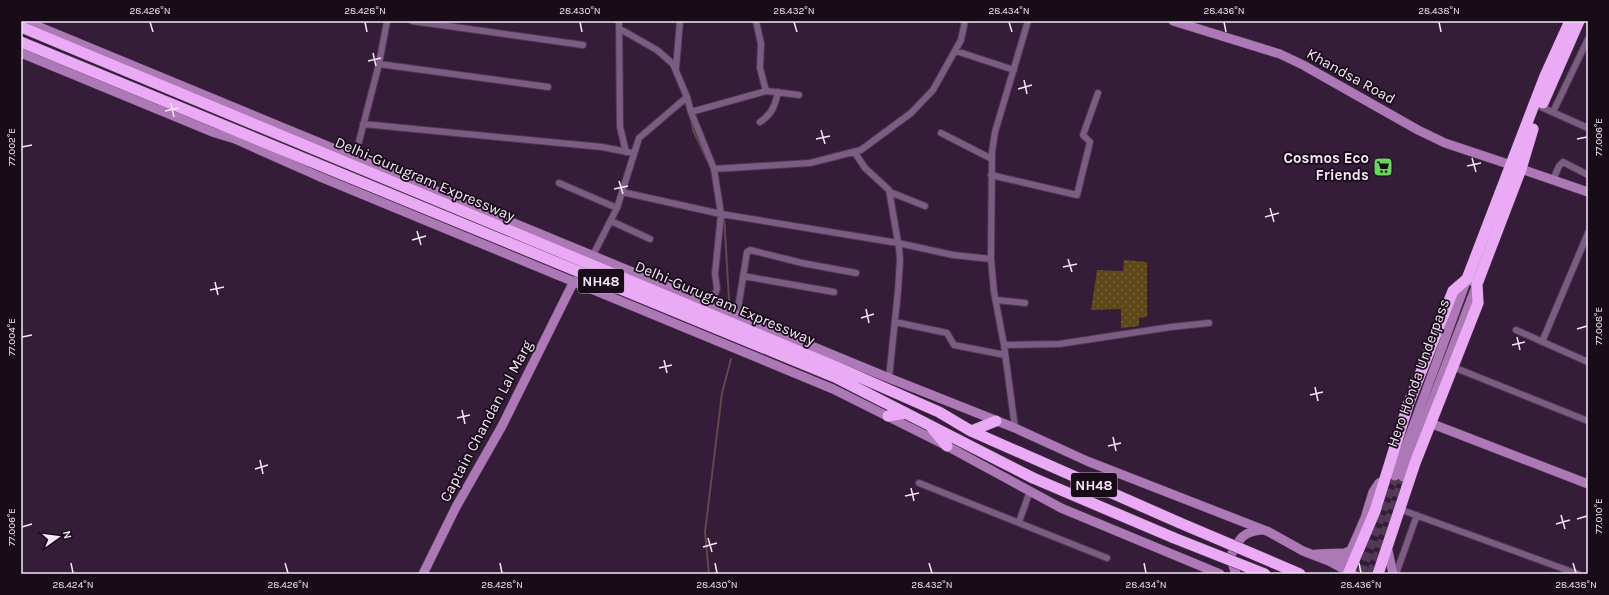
<svg xmlns="http://www.w3.org/2000/svg" width="1609" height="595" viewBox="0 0 1609 595" font-family="Karla,sans-serif">
<style>
.grass{fill:url(#grass-dots)}
.lines{fill:none;stroke-linecap:round;stroke-linejoin:round}
.stream{stroke:#67454c;stroke-width:2}
.secondary-tunnel{stroke:#523a56;stroke-width:9;stroke-dasharray:9 4.5;stroke-linecap:butt}
.street-casing{stroke:#503854;stroke-width:8}
.secondary-casing{stroke:#503854;stroke-width:10}
.highway-casing{stroke:#503854;stroke-width:12}
.street{stroke:#7c5c82;stroke-width:6}
.secondary{stroke:#ac78b5;stroke-width:9}
.highway{stroke:#ebaaf6;stroke-width:11}
.highway-bridge-casing{stroke:#503854;stroke-width:12;stroke-linecap:butt}
.highway-bridge{stroke:#ebaaf6;stroke-width:11}
.ticks{fill:none;stroke:#f8e7fa;stroke-width:1.5}
.labels{text-anchor:middle;stroke-width:3.5;stroke-linejoin:round;paint-order:stroke}
.shield{fill:#170c18;stroke:#b4a5b6;stroke-width:1}
.shield-label{font-size:14px;font-weight:bold;fill:#f8e7fa}
.street-label{font-size:15px;fill:#f8e7fa;stroke:#170c18}
.poi-label{font-size:15px;font-weight:bold;fill:#f8e7fa;stroke:#170c18;text-anchor:end}
.neatline{fill:none;stroke:#f8e7fa;stroke-width:1.5}
.ticks-label{font-size:10px;text-anchor:middle;fill:#f8e7fa}
</style>
<defs>
<pattern id="grass-dots" width="8" height="8" patternUnits="userSpaceOnUse"><rect width="8" height="8" fill="#5e4719"/><path d="M2 2h.1M6 6h.1" fill="none" stroke="#76623b" stroke-width="1.8" stroke-linecap="round"/></pattern>
</defs>
<rect width="100%" height="100%" fill="#351c39"/>
<path class="grass" d="M1124,260L1147,262V317L1139,318V326L1121,328V309L1091,310L1097,270L1123,271Z"/>
<g class="lines">
<path class="stream" d="M690,116L693,130L707,160
M724,215L729,300
M709,574L705,532L722,393L731,359"/>
<path class="secondary-tunnel" d="M1361,574L1395,476
M1371,574L1403,477"/>
<g class="street-casing">
<path id="street" d="M412,21L583,45
M619,21L620,127L626,152
M756,21L761,44L760,68L766,91
M620,29L657,50L673,64L687,97L691,112L714,169L721,214L715,274L717,289L711,304
M956,51L1014,70
M379,64L548,87
M676,68L680,21
M1541,107L1588,128
M691,112L766,91L799,95
M1553,112L1588,39
M760,122C772,114 775,106 778,92
M363,124L602,147L633,153
M941,133L992,159
M855,153L865,168L889,190L899,248L900,260L898,291L889,378
M355,157L379,64L387,21
M714,169L810,163L861,150L911,113L933,90L961,40L965,21
M991,175L1077,195L1090,142L1083,135L1098,93
M1553,180L1559,166L1563,162L1588,175
M559,183L617,208
M622,192L721,214L898,243L953,255L991,259
M890,192L925,206
M611,221L650,239
M593,255L617,208L639,138L687,97
M743,276L834,292
M996,300L1025,303
M737,315L747,252L750,250L802,263L856,273
M895,322L947,333L954,345L1005,355
M1516,330L1588,362
M1542,342L1588,233
M1004,345L1059,344L1171,327L1209,323
M1453,367L1588,421
M1015,428L1004,345L994,292L991,259L992,152L995,132L1028,21
M919,483L1107,558
M1399,509L1578,574
M1019,522L1030,491
M1396,574L1417,515"/>
</g>
<g class="secondary-casing">
<path id="secondary" d="M25,21L889,378L1015,428L1087,461L1269,532L1303,551L1329,561L1353,574
M1173,21L1280,54L1303,65L1418,130L1445,143L1511,165
M21,53L215,133L235,139L318,176L833,389L947,446L1061,508L1220,574
M1521,169L1588,192
M1430,423L1588,484
M1395,476L1467,279L1477,284L1403,477
M1387,546L1393,574
M1316,554L1345,553L1351,550L1365,518L1373,492L1379,483L1384,481
M1330,561L1354,560
M423,574L456,507L502,426L574,281
M1236,574L1230,557C1239,540 1241,532 1261,530"/>
</g>
<g class="highway-casing">
<path id="highway" d="M21,27L839,368L939,412L971,431L1180,523
M21,42L837,378L1033,478L1174,538
M1543,103L1579,21
M888,416L906,413
M932,428L947,446
M971,431L996,421
M1349,572L1375,511L1408,405L1453,291L1467,279L1545,76L1570,21
M1378,574L1415,463L1478,303L1477,284L1521,169L1533,129"/>
</g>
<use href="#street" class="street"/>
<use href="#secondary" class="secondary"/>
<use href="#highway" class="highway"/>
<g class="highway-bridge-casing">
<path id="highway-bridge" d="M1180,523L1300,574
M1174,538L1265,574"/>
</g>
<use href="#highway-bridge" class="highway-bridge"/>
</g>
<path class="ticks" d="M150,22L153,32M365,22L367,32M580,22L582,32M794,22L797,32M1009,22L1012,32M1224,22L1226,32M1439,22L1441,32M373,53L376,66M368,61L381,58M1024,80L1027,94M1018,89L1032,85M171,103L174,117M165,111L179,108M821,130L825,144M816,139L830,136M1577,139L1587,137M22,147L32,145M1472,158L1476,172M1467,166L1481,163M619,181L623,194M614,189L628,186M1270,208L1274,222M1265,217L1279,213M417,231L421,245M412,240L426,236M1068,259L1072,272M1063,267L1077,264M215,282L218,295M210,290L224,287M866,309L869,323M861,318L874,314M1577,329L1587,326M22,337L32,335M1517,337L1520,350M1512,345L1525,342M664,360L667,373M659,368L672,365M1315,387L1318,401M1310,395L1323,392M462,410L465,424M457,418L470,415M1113,437L1116,451M1108,446L1121,443M260,460L263,474M255,469L268,465M911,488L914,501M905,496L919,493M1561,515L1565,529M1577,519L1587,516M1556,524L1570,520M22,527L32,524M708,538L712,552M703,547L717,543M71,563L73,573M285,563L288,573M500,563L502,573M715,563L717,573M929,563L932,573M1144,563L1146,573M1359,563L1361,573M1573,563L1576,573"/>
<defs>
<g id="supermarket-square" transform="scale(1)"><rect x="-9" y="-9" width="18" height="18" rx="4" fill="#6dd361" stroke="#170c18"/><path d="M-6-5.5h2.5l.6 2H6L4.5 2H-2.5L-4.4-4H-6ZM-1.5 3.2a1.3 1.3 0 1 0 .1 0ZM3 3.2a1.3 1.3 0 1 0 .1 0Z" fill="#111"/></g>
</defs>
<g fill-rule="evenodd">
<use href="#supermarket-square" x="1383" y="167"/>
</g>
<g class="labels">
<g class="shield">
<rect x="578" y="269" width="46" height="24" rx="3"/>
<rect x="1071" y="473" width="46" height="24" rx="3"/>
</g>
<g class="shield-label">
<text x="601" y="286">NH48</text>
<text x="1094" y="490">NH48</text>
</g>
<g class="street-label">
<text transform="translate(1351 76) rotate(29)" y="5">Khandsa Road</text>
<text transform="translate(425 179) rotate(23)" y="5">Delhi-Gurugram Expressway</text>
<text transform="translate(725 303) rotate(23)" y="5">Delhi-Gurugram Expressway</text>
<text transform="translate(1418 373) rotate(-70)" y="5">Hero Honda Underpass</text>
<text transform="translate(486 421) rotate(-62)" y="5">Captain Chandan Lal Marg</text>
</g>
<g class="poi-label">
<text x="1369" y="163">Cosmos Eco<tspan x="1369" dy="17">Friends</tspan></text>
</g>
</g>
<rect width="1609" height="595" fill="none" stroke="#170c18" stroke-width="44"/>
<g transform="translate(58 537) rotate(76)" stroke="#170c18" stroke-width="3" paint-order="stroke">
<path d="M0-3L7 15L0 10L-7 15Z" fill="#f8e7fa"/>
<text y="-6" font-size="11" font-weight="bold" text-anchor="middle" fill="#f8e7fa">N</text>
</g>
<rect x="22" y="22" width="1565" height="551" class="neatline"/>
<g class="ticks-label">
<text x="150" y="14">28.426°N</text>
<text x="365" y="14">28.428°N</text>
<text x="580" y="14">28.430°N</text>
<text x="794" y="14">28.432°N</text>
<text x="1009" y="14">28.434°N</text>
<text x="1224" y="14">28.436°N</text>
<text x="1439" y="14">28.438°N</text>
<text transform="translate(1598 137) rotate(-90)" y="4">77.006°E</text>
<text transform="translate(11 147) rotate(-90)" y="4">77.002°E</text>
<text transform="translate(1598 326) rotate(-90)" y="4">77.008°E</text>
<text transform="translate(11 337) rotate(-90)" y="4">77.004°E</text>
<text transform="translate(1598 516) rotate(-90)" y="4">77.010°E</text>
<text transform="translate(11 527) rotate(-90)" y="4">77.006°E</text>
<text x="73" y="588">28.424°N</text>
<text x="288" y="588">28.426°N</text>
<text x="502" y="588">28.428°N</text>
<text x="717" y="588">28.430°N</text>
<text x="932" y="588">28.432°N</text>
<text x="1146" y="588">28.434°N</text>
<text x="1361" y="588">28.436°N</text>
<text x="1576" y="588">28.438°N</text>
</g>
</svg>
